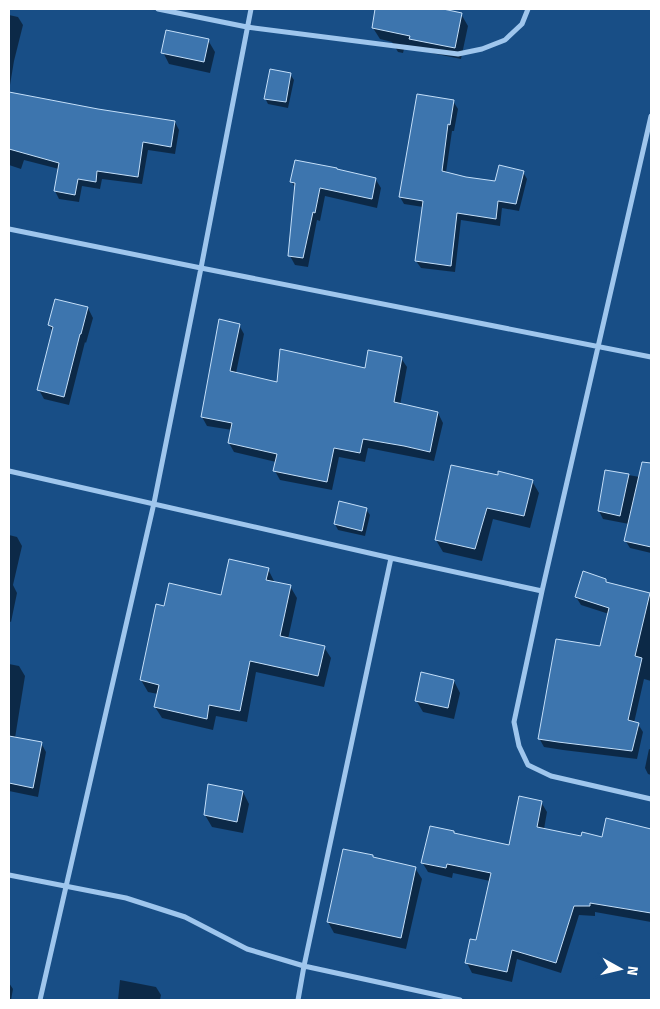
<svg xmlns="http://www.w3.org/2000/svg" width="660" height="1009" viewBox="0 0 660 1009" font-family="'Fira Sans',sans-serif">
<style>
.shadow{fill:#0007}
.building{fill:#3d75ae;stroke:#c4dff9}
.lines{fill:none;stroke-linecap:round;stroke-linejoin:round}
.minor{stroke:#9fc6ed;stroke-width:5}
</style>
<rect width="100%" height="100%" fill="#184e86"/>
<path class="shadow" d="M377,9H436L461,14L468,26L461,59L417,50L415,47L405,45L403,53L398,52L392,42L380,39L373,28Z
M9,15L18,17L23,25L14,61L9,91Z
M208,40L215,52L210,73L169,64L163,52Z
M290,74L294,80L288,108L268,104L265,98Z
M9,93L97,110L175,122L179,130L175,154L148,150L142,184L102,179L100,189L82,186L79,202L59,199L55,191L59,169L24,160L21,169L9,165Z
M453,101L458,109L454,131H452L446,173L466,178L496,183L523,172L527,179L519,211L502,208L500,226L461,220L455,272L421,268L416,261L423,207L404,204L400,197Z
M376,180L381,188L377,208L325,196L320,221L317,220L308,267L295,265L290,256L295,188L292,182Z
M88,308L93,318L86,343L85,342L69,405L44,399L39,390L53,332L49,325Z
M220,321L239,325L244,334L236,373L278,383L366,369L401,358L407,367L400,405L438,413L443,423L434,461L368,448L365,462L339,457L332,490L280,480L275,471L276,462L234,452L229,443L232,430L207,426L202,417Z
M606,471L651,479V553L630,548L625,540L629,524L603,519L599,511Z
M499,476L532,481L539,493L530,528L493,519L482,561L443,552L436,540Z
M366,509L370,515L365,536L338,530L335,524Z
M9,535L17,537L22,546L13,585L17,593L11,622L9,621Z
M268,569L274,581V583L290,586L297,598L288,639L324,647L331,658L324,687L256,672L247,722L216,716L213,730L162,718L155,707L158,694L148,692L141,680L164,607L221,596Z
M605,580L608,584L649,594L651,596V681L644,679L634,723L638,724L643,732L637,759L563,750L544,747L539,738L600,648L609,614L581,605L576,597Z
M9,664L19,666L25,676L15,738L41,743L46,752L38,797L9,791Z
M454,681L460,693L454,719L423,712L416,700Z
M649,749L651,750V775L648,774L645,768Z
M243,792L249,804L243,833L212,827L205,815Z
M541,802L547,812L544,829L582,837L603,839L607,820L651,830V922L595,912V916L579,915L561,973L517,959L512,982L472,973L467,963L477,941L490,881L453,873L452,878L428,872L422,862L454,834L510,846Z
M374,859L415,868L422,879L406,949L334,933L328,922Z
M120,980L156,987L161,995L160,1000H118Z
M9,983L13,989L11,1000H9Z"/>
<path class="building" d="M375,9H443L462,13L455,48L409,39L410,36L372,28Z
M166,30L209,39L204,62L161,53Z
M270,69L291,73L286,102L264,99Z
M9,92L98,109L175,121L171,147L143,142L138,177L97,171L96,182L78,179L75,195L54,191L59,163L9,149Z
M417,94L454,100L450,125L448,124L442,171L466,177L495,181L499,165L524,171L516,204L498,201L496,219L457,213L451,266L415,261L423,201L399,197Z
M295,160L337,168V169L376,178L372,199L320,188L315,213L313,212L303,258L288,256L295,183L290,182Z
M55,299L88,307L81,334H80L64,397L37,390L53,327L48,325Z
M219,319L240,324L230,371L277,382L280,349L365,368L368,350L402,357L394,402L438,412L430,452L404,446L363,439L360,453L334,448L327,482L273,471L277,454L228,443L232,423L201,417Z
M642,462L651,463V547L624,541Z
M451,465L498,475V471L533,480L524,516L487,508L475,549L435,540Z
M605,470L629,474L620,516L598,511Z
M339,501L367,508L362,531L334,524Z
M229,559L269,568L266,580L291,585L280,636L325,646L318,676L250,661L240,711L209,705L207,719L154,707L159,685L140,680L156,604L164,606L169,583L221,595Z
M583,571L606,579V582L650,593L635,656L642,658L628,720L639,723L632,751L558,742L538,739L556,639L600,646L609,608L575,597Z
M421,672L454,680L448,708L415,701Z
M9,736L42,742L33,788L9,783Z
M208,784L243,791L237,822L204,815Z
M519,796L542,801L537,827L581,836L582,832L602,837L606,818L651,829V913L590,903V906H574L556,963L512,950L507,972L465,963L470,939L476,940L491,873L447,864L446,868L421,863L430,826L454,831V833L509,845Z
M343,849L373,855V857L416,867L401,938L327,922Z"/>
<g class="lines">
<path class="minor" d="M158,9L247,27L458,54L482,49L505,40L522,24L528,9
M651,116L542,591L514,722L519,746L528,765L551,776L651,799
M9,229L201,268L651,357
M9,471L391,558L542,591
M9,875L126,898L185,917L247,949L304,966L460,1000
M40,1000L154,503L201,268L251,9
M298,1000L304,966L391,558"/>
</g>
<rect width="660" height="1009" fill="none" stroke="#ffffff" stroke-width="20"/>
<g transform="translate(620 969) rotate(98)" stroke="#184e86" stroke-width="4" paint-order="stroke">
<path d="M0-4L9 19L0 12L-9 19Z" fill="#ffffff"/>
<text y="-8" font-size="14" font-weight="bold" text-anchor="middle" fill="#ffffff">N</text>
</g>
</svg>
